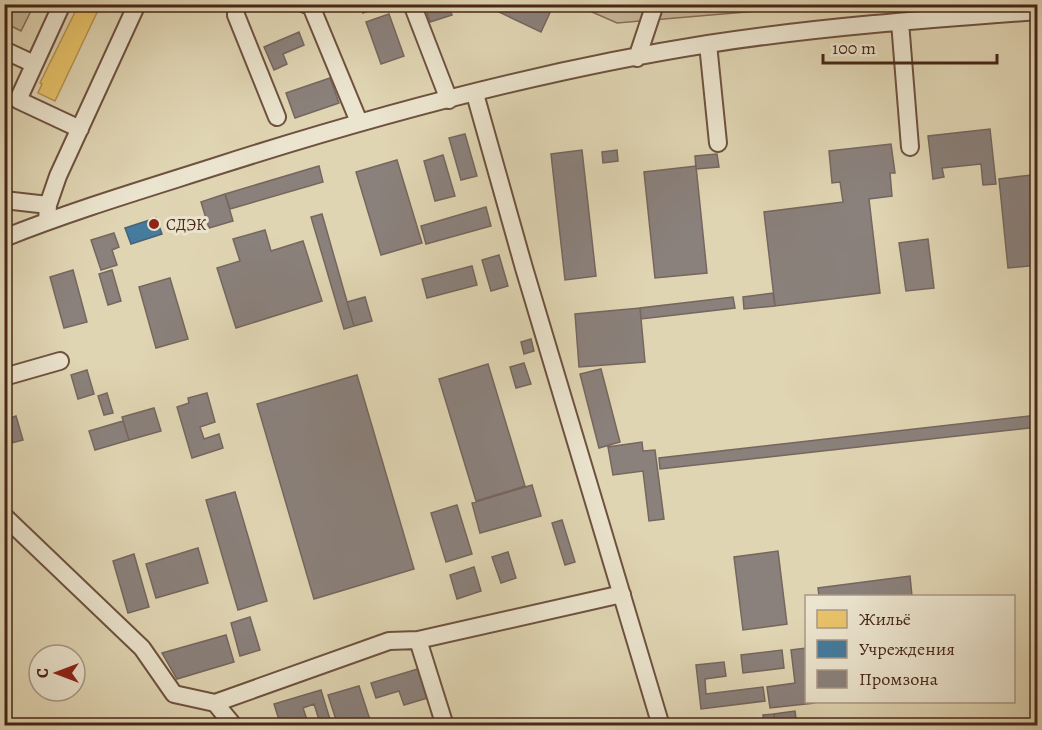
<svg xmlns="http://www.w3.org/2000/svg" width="1042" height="730" viewBox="0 0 1042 730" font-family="Alegreya,serif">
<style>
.green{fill:#c6b799;stroke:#876f58;stroke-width:1.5}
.homes{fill:#e9c46a;stroke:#b99551;stroke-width:1.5}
.public{fill:#457b9d;stroke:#466275;stroke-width:1.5}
.industry{fill:#8a817c;stroke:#76665e;stroke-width:1.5}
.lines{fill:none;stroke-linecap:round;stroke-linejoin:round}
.minor-casing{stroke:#6e523f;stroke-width:20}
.minor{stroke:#ebe4ce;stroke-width:16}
.poi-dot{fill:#8f2418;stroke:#ebe4ce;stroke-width:2}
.labels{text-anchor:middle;stroke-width:6;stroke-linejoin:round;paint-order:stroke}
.poi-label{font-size:16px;fill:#482718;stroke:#ebe4ce;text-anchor:start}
</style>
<rect width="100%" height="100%" fill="#e0d5b3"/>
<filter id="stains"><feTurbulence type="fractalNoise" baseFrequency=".00333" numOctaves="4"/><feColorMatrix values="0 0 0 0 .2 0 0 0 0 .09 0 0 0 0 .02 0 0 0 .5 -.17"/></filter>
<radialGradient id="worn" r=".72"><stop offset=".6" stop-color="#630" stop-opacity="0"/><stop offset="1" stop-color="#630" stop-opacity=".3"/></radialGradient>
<path class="green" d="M4,5H34L21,31L5,23Z
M576,5H829L617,23Z"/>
<path class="homes" d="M79,4H101L55,101L38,93L42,84L40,83Z"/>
<path class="public" d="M156,218L162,234L131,244L125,228Z"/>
<path class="industry" d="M360,4H384V5L363,13Z
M424,4H448L452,15L430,22Z
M482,4H554L541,32Z
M389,14L404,56L381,64L366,22Z
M299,32L304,45L283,54L287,64L274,70L264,47Z
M330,78L339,103L295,118L286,93Z
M990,129L996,184L983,185L981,164L942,168L944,177L933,179L928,136Z
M465,134L477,176L461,180L449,138Z
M891,144L895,173H890L892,196L869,199L880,293L775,306L764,212L843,202L840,182L832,183L829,151Z
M582,150L596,276L565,280L551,154Z
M617,150L618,161L603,163L602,152Z
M717,154L719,167L696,169L695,156Z
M443,155L455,196L435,201L424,161Z
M397,160L422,243L381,255L356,172Z
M319,166L323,182L230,209L225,194Z
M696,166L707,273L655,278L644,172Z
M1031,175L1038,265L1008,268L999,179Z
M225,194L233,221L209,228L201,202Z
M486,207L491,226L426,244L421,226Z
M322,214L354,326L344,329L311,217Z
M265,230L271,251L303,241L322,301L236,328L217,268L240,261L233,239Z
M114,233L119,247L112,250L117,265L101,270L91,240Z
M928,239L934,288L906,291L899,243Z
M499,255L508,286L491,291L482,260Z
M472,266L477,285L427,298L422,279Z
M73,270L87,322L64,328L50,277Z
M112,270L121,301L108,305L99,274Z
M170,278L188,339L156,348L139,287Z
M773,293L775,306L744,309L743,297Z
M365,297L372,321L354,326L347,302Z
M733,297L735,308L641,319L640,308Z
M640,308L645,362L579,367L575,314Z
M531,339L534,351L524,354L521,342Z
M524,363L531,384L516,388L510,367Z
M488,364L525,486L476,501L439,379Z
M601,369L620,442L599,448L580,374Z
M87,370L94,394L78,399L71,375Z
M357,375L414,569L314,599L257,404Z
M107,393L113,413L104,415L98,396Z
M207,393L215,422L200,427L204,439L219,434L223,448L192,458L177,407L189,403L188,398Z
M154,408L161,431L129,440L122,417Z
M1038,415V427L660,469L659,458Z
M16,416L23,440L4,445V420Z
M123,421L129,440L95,450L89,431Z
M642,442L643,451L655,450L664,519L649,521L643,471L613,475L608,447Z
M532,485L541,516L480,533L472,503Z
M235,492L267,601L238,610L206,500Z
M457,505L472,554L446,562L431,513Z
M562,520L575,562L565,565L552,523Z
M198,548L208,583L156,598L146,564Z
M778,551L787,624L743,630L734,557Z
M508,552L516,578L501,583L492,557Z
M134,554L149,607L128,613L113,561Z
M474,567L481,591L457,599L450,575Z
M910,576L912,596H819L818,588Z
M250,617L260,650L240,656L231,623Z
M226,635L234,662L177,679L162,653Z
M806,648V702L815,703L770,708L767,687L795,683L791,650Z
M782,650L784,668L743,673L741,655Z
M724,662L726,676L705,679L706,694L763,687L765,701L701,709L696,665Z
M421,668L431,697L404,705L399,691L376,698L371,683Z
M359,686L372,726H338L328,695Z
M321,690L332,726H321L314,704L303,708L309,726H281L274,704Z
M795,711L797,726H775L774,714Z
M774,714L775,726H764L763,715Z
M814,721L815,726H804V722Z"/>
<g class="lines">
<g class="minor-casing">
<path id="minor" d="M62,4L18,100L80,129
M236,4V15L277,117
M305,4L311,6L359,122
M412,4L449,100
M900,22L910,147
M708,44L718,143
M4,50L34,64
M637,58L655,4
M475,94L524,268L661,726
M4,200L48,205
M47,221L48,205L58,176L137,4
M4,238C74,210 145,189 217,166C376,115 543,70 708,44C817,27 928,19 1038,11
M4,377L60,361
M4,516L142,648L174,694L215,703L234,726
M418,640L445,726
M215,703L389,641L418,640L622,594"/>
</g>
<use href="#minor" class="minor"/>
</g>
<circle class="poi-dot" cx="154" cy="224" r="6"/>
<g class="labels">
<g class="poi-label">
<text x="166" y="230">СДЭК</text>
</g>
</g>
<rect width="1042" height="730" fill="none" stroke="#e0d5b3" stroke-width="24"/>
<rect x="6" y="6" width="1030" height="718" fill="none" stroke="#482718" stroke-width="3"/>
<rect x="12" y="12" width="1018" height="706" fill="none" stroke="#482718" stroke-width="1.5"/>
<rect x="805" y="595" width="210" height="108" fill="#ebe4ce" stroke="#aa9885" stroke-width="1.5"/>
<rect x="817" y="610" width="30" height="18" fill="#e9c46a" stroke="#aa9885" stroke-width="1.5"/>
<text x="859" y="625" font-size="18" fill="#482718">Жильё</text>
<rect x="817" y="640" width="30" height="18" fill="#457b9d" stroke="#aa9885" stroke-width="1.5"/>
<text x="859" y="655" font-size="18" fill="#482718">Учреждения</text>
<rect x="817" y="670" width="30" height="18" fill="#8a817c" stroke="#aa9885" stroke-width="1.5"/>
<text x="859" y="685" font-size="18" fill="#482718">Промзона</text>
<g transform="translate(57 673) rotate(270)"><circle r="28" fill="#ebe4ce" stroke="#aa9885" stroke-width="1.5"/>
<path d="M0-4.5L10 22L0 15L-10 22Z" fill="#8f2418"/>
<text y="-9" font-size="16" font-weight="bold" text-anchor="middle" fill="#482718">С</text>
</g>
<path d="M823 54v9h174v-9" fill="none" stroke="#482718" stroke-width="3"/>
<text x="832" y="54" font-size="18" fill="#482718" stroke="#ebe4ce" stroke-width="4.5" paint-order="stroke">100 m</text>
<rect width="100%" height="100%" filter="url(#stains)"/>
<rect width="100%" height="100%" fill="url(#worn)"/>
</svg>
